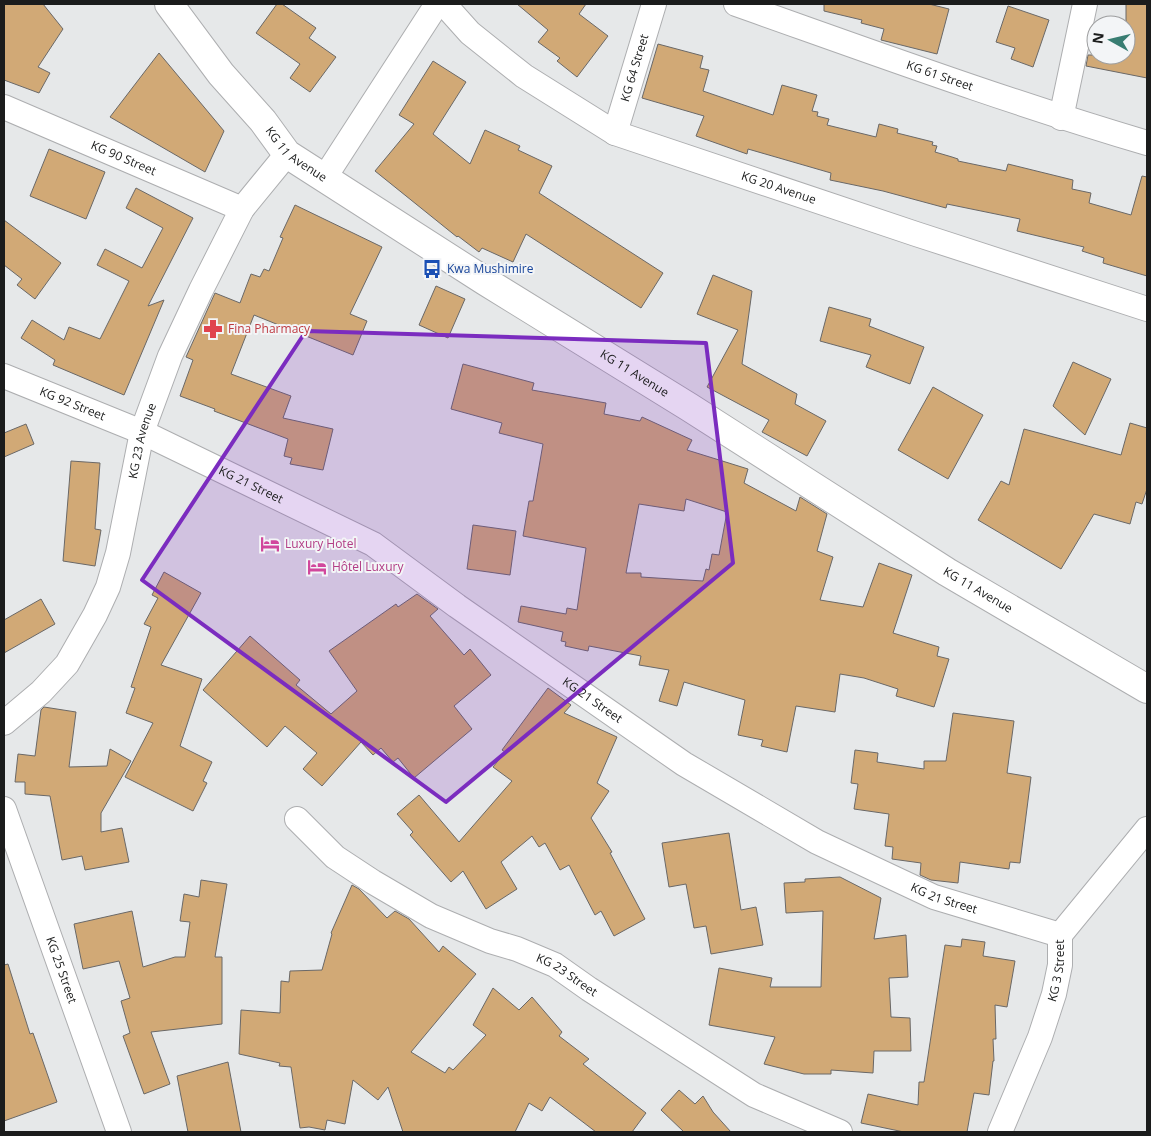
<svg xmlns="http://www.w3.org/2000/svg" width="1151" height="1136" viewBox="0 0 1151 1136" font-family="'Open Sans',sans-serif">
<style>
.building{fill:#d1a976;stroke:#6a6867;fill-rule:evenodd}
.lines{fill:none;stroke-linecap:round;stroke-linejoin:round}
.minor-casing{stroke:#adaeb0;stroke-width:26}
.secondary-casing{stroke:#adaeb0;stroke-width:30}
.minor{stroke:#fff;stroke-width:24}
.secondary{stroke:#fff;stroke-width:28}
.marked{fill:#7b2cbf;fill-opacity:0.2;stroke:#7b2cbf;stroke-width:4;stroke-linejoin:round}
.labels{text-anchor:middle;stroke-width:4;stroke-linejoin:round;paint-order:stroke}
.street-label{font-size:12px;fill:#1b1c1c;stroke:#f3f5f7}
.transit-label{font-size:12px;fill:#164399;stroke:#f3f5f7;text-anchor:start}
.health-label{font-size:12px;fill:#be3a42;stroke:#f3f5f7;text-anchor:start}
.hotel-label{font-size:12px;fill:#b23c85;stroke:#f3f5f7;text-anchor:start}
</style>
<rect width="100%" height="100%" fill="#e6e8e9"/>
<path class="building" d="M4,4H43L63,29L38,67L50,73L39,93L4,80Z
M277,4H282L316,28L309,38L336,57L310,92L290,78L300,64L256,33Z
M517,4H586L579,14L608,36L577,77L557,61L560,58L538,42L548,30Z
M824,4H929L949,9L937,54L881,40L884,29L861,23L862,20L824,11Z
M1126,4H1147V78L1086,66L1088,55H1126Z
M1008,6L1049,20L1033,67L1011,59L1015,48L996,42Z
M658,44L703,56L700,68L709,70L703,91L773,115L782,85L817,95L812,111L818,112L817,116L829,119L827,125L876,137L879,124L898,129L897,133L933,142L932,145L937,146L935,152L952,157L958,159V161L1006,171L1008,164L1073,180L1072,189L1091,193L1089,203L1131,215L1142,176L1147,177V276L1103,263L1104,258L1082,251L1084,247L1017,231L1020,219L947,204L946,208L883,191L830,180L831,173L748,149L747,154L696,136L704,116L642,98Z
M159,53L224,131L205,172L110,117Z
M433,61L466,82L433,134L470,164L485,130L520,146L518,150L552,166L539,193L663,273L641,308L526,234L513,262L482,248L479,252L458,236L457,237L375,171L414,124L399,115Z
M49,149L105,172L86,219L30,196Z
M136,188L193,218L148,306L164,300L124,395L53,365L55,360L21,338L32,320L64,340L69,327L100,339L129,281L97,265L105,249L142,268L163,228L126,208Z
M295,205L382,247L350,314L367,321L353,355L254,315L231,374L291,396L283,418L333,429L323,470L290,464L292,458L284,456L288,439L214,411L215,409L180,396L193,360L186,357L215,293L240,303L251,274L260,277L264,269L269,271L283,238L280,237Z
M4,220L61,263L35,299L17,285L22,279L4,265Z
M713,275L752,291L742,364L797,394L795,404L826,421L807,456L762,432L769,420L707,387L738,330L697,314Z
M436,286L465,299L448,338L419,325Z
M829,307L871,319L869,326L924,347L910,384L866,367L871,355L820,341Z
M1073,362L1111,379L1085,435L1053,406Z
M463,364L534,383L532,390L606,403L604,414L640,421L642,417L692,440L687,450L748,469L744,483L796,511L800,497L827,514L817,551L833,557L820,600L863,607L879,563L912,575L893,633L939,647L937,656L949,659L934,707L896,696L898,689L864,678L840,674L835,712L796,706L787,752L761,746L763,740L738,735L745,700L684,682L677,706L659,701L669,670L639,665L641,656L589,646L588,651L565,646L566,642L561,641L563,632L518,622L521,606L566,614L567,608L577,610L586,548L523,536L529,501H533L543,444L499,433L502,423L451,409ZM686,499L727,512L719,555L712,554L709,570L706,569L703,581L641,577V573H626L639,504L684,511Z
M933,387L983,415L948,479L898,450Z
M1130,423L1147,428V489L1142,504L1136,502L1130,524L1094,514L1061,569L978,520L1001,481L1009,485L1024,429L1121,455Z
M26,424L34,444L4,457V433Z
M71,461L100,463L95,529L101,530L95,566L63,561Z
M473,525L516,531L510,575L467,569Z
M164,572L201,593L161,665L202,679L180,746L212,762L203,781L207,783L193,811L125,777L153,723L126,713L135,688L131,687L151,627L144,624L158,598L152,595Z
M417,594L438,609L430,616L464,655L470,649L491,675L454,706L472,729L414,778L398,758L393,762L381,748L373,755L361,742L322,786L303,769L317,753L285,726L267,747L203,690L250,636L300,680L296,685L331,714L357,691L329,651L396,604L398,607Z
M41,599L55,624L4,653V620Z
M548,688L571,705L564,713L617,737L597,783L609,791L591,818L612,852L610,853L645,919L614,936L601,911L595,915L569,865L560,870L545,843L539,847L532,836L501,862L517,889L486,909L463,871L451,882L410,835L413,832L397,814L419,795L459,842L512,781L493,767L505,752L502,750Z
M44,707L76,712L69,767L107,766L110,749L131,761L101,813V832L122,828L129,862L85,870L82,856L62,860L50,796L25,794V782H15L18,754L35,756L41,710Z
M953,713L1014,721L1007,773L1031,777L1020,863L1010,862L1009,869L960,862L958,883L931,880L920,875L921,863L892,859L893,847L885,846L889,814L854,809L858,784L851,783L855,750L878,753L877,762L924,769V761H946Z
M729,833L741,910L756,907L763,945L711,954L706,926L694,928L686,884L669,887L662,843Z
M840,877L881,898L874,939L906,935L908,977L889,978L891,1017L910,1018L911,1051H874L873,1073L831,1070V1074H804L764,1064L775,1037L709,1025L719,968L772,978L770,987H821L823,911L786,913L784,883L805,882V879Z
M201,880L227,884L215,957H222V1024L151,1032L170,1084L144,1094L123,1036L130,1033L121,1001L130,998L119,961L83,969L74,924L132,911L143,967L175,957H185L190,922L180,921L184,894L199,897Z
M352,885L359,889L387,918L395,911L409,919L439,952L443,946L476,974L411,1052L445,1073L449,1067L453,1070L486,1035L473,1025L493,988L519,1010L532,997L562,1032L559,1036L589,1059L583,1064L646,1113L632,1132H596L550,1097L542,1111L529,1103L515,1132H403L388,1087L378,1100L353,1080L345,1124L327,1120L325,1130L309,1127L300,1128L291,1067L279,1066L280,1063L239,1054L241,1010L280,1013L281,981L289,982L290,971L322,970L332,934L331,933Z
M962,939L985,942L983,956L1015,961L1007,1007L995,1005L996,1039H993L994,1061H993L989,1095L974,1093L967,1132H904L861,1123L868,1094L918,1105L919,1082H924L945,945L961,947Z
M8,964L30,1034L33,1033L57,1102L4,1121V965Z
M228,1062L241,1132H188L177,1076Z
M679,1090L695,1104L703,1096L713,1112L731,1132H684L661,1110Z"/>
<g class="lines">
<g class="minor-casing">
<g id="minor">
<path id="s1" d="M444,4L470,33L524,76L615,133L916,234L1147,309"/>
<path id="s2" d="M736,4C872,52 1008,102 1147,143"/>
<path id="s3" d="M4,107L242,209"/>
<path d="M1061,118L1085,4"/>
<path id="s4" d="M615,133L654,4"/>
<path d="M325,177L437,4"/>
<path id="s5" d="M4,376L142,432L373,544L457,606L684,764L817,842L934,897L1060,935"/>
<path id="s6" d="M4,723L41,692L67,664L95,615L108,587L118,553L142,432L170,356L201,290L242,209L287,154"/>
<path id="s7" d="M4,809L119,1132"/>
<path id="s8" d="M297,819L335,857L373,882L431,916L490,941L517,949L555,965L589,989L754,1095L840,1132"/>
<path id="s9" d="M1000,1132L1040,1037L1054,994L1060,965V935L1147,829"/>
</g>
</g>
<g class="secondary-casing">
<g id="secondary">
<path id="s10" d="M169,4L221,74L263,121L287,154L485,281L689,407L947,572L1147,689"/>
</g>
</g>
<use href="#minor" class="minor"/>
<use href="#secondary" class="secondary"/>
</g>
<path class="marked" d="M306,331L706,343L733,563L446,802L142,580Z"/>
<defs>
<g id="bus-bare" transform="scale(1.5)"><path d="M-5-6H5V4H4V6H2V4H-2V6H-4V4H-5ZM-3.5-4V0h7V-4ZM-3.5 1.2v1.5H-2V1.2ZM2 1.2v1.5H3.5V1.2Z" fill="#1a4fb4" stroke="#f3f5f7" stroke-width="2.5" paint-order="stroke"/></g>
<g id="pharmacy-bare" transform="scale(1.5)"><path d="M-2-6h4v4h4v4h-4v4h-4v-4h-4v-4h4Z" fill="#e0444e" stroke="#f3f5f7" stroke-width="2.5" paint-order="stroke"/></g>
<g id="hotel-bare" transform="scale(1.5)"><path d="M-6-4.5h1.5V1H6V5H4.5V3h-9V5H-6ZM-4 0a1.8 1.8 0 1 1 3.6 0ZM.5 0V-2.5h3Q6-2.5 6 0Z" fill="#d1479c" stroke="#f3f5f7" stroke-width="2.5" paint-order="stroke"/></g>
</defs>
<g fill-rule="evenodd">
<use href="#bus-bare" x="432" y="269"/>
<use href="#pharmacy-bare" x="213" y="329"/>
<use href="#hotel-bare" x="270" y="544"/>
<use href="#hotel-bare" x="317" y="567"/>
</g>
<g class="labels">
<g class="street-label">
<text dy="4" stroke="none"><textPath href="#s4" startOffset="68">KG 64 Street</textPath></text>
<text dy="4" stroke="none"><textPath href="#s2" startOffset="216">KG 61 Street</textPath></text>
<text dy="4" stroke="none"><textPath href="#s10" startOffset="198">KG 11 Avenue</textPath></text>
<text dy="4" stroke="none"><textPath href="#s3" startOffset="130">KG 90 Street</textPath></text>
<text dy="4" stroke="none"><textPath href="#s1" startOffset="388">KG 20 Avenue</textPath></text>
<text dy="4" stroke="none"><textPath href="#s10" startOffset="602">KG 11 Avenue</textPath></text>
<text dy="4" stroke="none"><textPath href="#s5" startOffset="74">KG 92 Street</textPath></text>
<text dy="4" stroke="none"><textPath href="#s6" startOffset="324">KG 23 Avenue</textPath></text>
<text dy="4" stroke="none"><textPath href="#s5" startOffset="270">KG 21 Street</textPath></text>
<text dy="4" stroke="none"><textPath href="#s10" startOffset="1008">KG 11 Avenue</textPath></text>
<text dy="4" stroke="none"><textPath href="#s5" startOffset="675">KG 21 Street</textPath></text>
<text dy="4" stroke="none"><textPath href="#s5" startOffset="1080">KG 21 Street</textPath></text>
<text dy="4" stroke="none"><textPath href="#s9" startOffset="172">KG 3 Street</textPath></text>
<text dy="4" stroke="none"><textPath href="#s7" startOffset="171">KG 25 Street</textPath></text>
<text dy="4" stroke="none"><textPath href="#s8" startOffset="315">KG 23 Street</textPath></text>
</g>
<g class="transit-label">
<text x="447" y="273">Kwa Mushimire</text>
</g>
<g class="health-label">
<text x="228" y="333">Fina Pharmacy</text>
</g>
<g class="hotel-label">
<text x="285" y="548">Luxury Hotel</text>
<text x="332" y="571">Hôtel Luxury</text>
</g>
</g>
<rect width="1151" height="1136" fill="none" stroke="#1b1c1c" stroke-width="10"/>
<g transform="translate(1111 40) rotate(278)"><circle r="24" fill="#f3f5f7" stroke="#9d9e9f"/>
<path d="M0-4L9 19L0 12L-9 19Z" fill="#387d72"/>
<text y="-8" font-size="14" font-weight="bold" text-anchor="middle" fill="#1b1c1c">N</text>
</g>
</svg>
